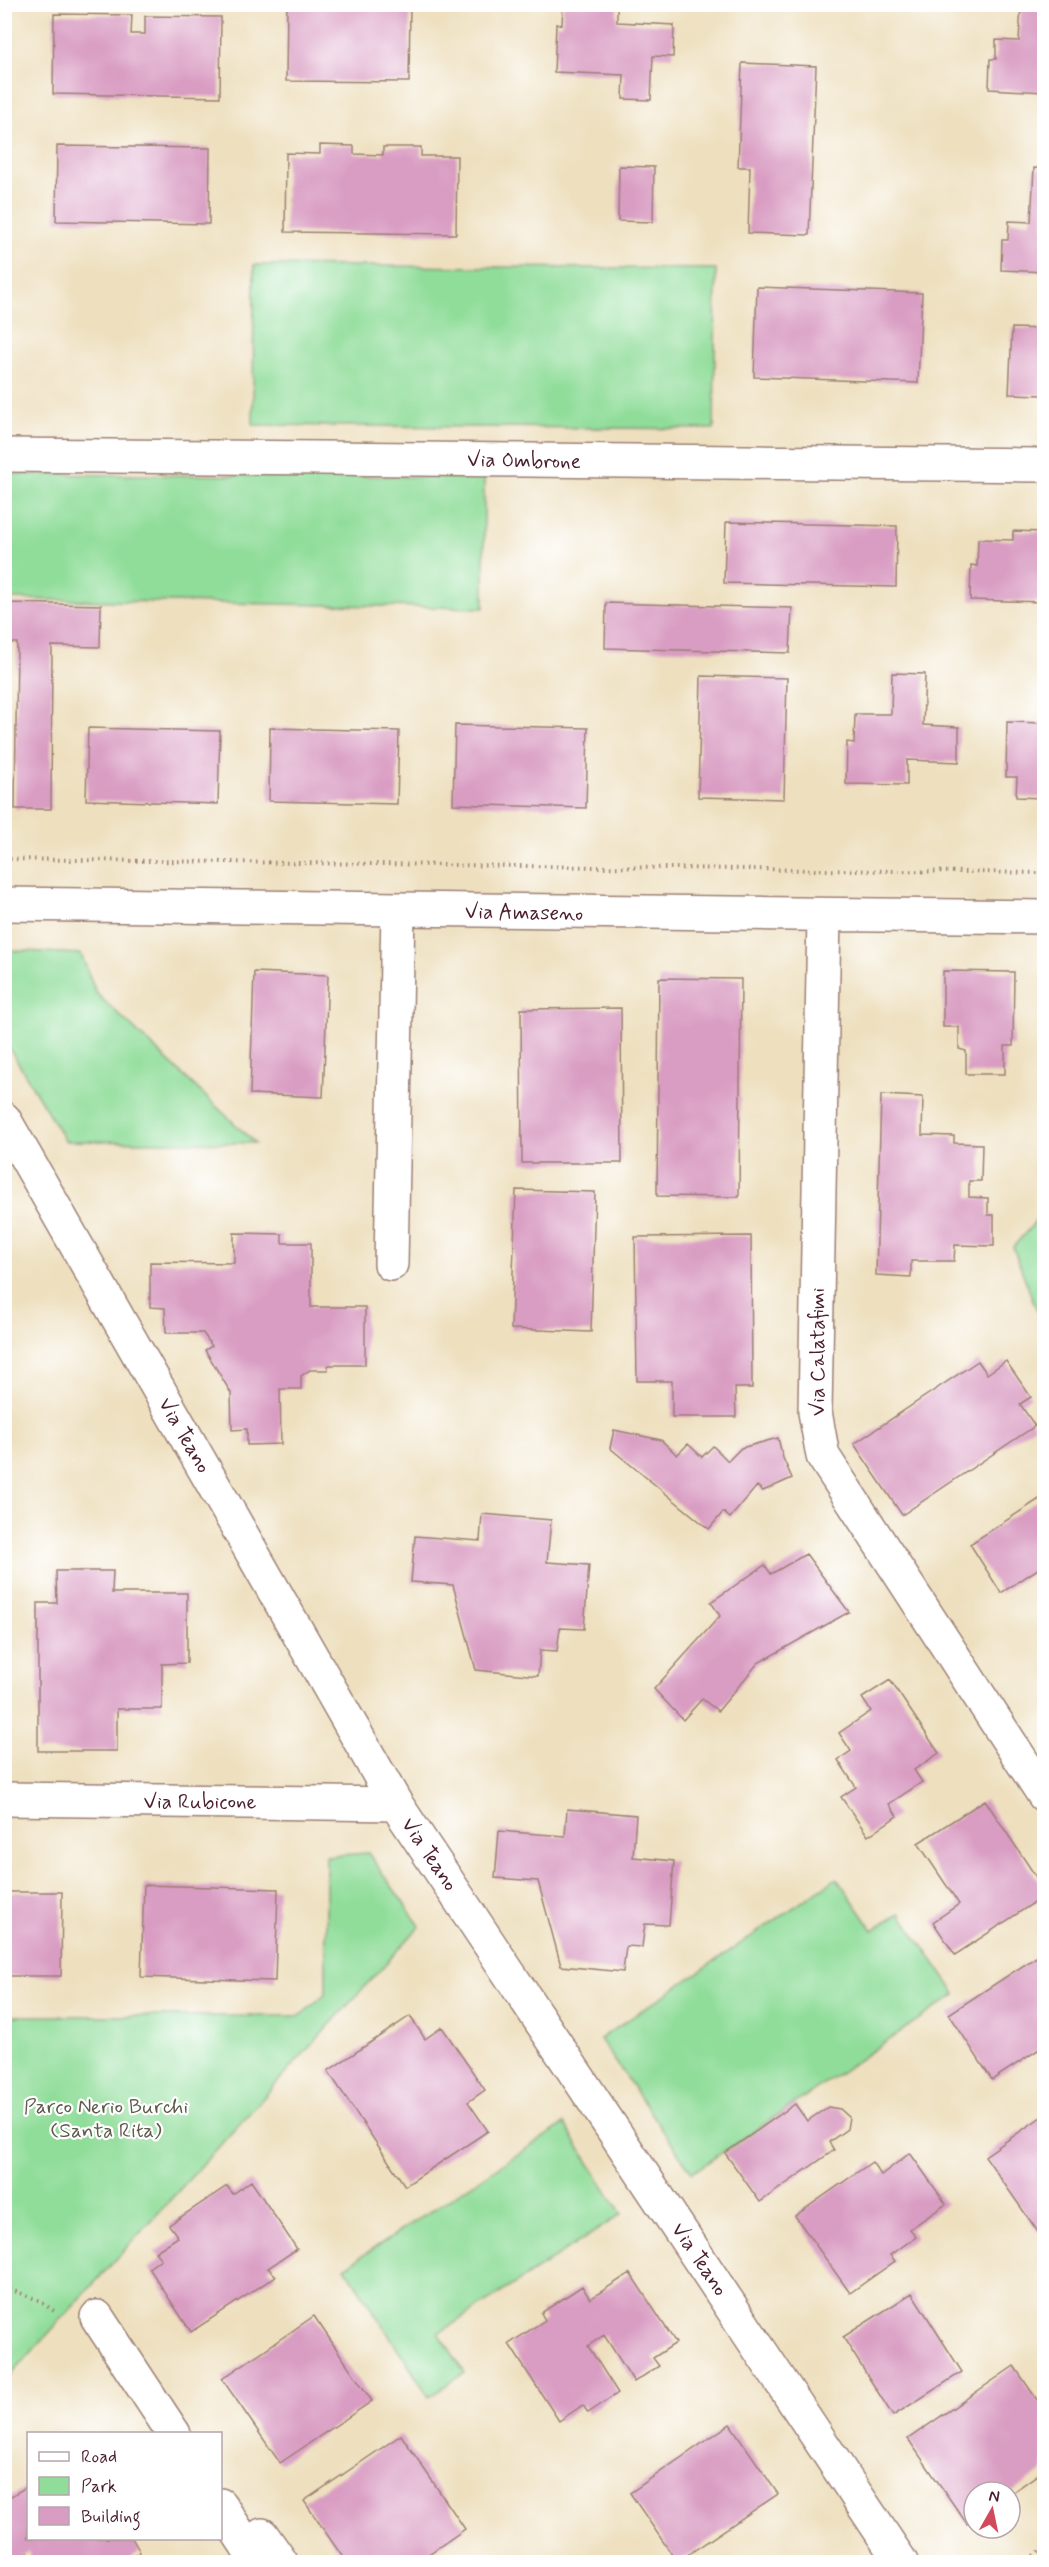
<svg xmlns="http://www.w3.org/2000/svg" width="1049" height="2567" viewBox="0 0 1049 2567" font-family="Mynerve,sans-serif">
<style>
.green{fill:#90dd9a;stroke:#6d7e62;stroke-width:1.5}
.building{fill:#d99cc2}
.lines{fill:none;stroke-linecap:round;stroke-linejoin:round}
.street-casing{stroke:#9c8075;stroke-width:36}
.path{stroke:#9c8075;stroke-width:4;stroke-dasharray:1.5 4.5;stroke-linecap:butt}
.street{stroke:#fff;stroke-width:33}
.labels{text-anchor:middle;stroke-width:4.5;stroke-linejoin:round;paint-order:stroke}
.street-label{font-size:21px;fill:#4a1f2b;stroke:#fff}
.park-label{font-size:21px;fill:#5f584c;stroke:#fff}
</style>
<rect width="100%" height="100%" fill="#fff"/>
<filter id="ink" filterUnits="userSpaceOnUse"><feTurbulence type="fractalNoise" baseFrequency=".0167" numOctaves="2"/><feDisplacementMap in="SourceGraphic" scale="12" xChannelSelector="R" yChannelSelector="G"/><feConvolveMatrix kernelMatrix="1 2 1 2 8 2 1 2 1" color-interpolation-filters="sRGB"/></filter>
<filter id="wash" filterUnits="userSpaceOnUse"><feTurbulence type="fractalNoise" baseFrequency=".008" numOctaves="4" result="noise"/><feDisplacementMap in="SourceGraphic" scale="24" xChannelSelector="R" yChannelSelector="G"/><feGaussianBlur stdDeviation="1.35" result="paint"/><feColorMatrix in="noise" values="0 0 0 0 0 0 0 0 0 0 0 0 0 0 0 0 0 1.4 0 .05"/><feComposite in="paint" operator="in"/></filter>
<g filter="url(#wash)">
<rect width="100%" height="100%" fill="#eee0bf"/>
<path class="green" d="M254,265L716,269L714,429L253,425Z
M5,474L484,477V608L5,599Z
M5,950L81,954L96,993L255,1143L65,1141L5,1041Z
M1044,1212V1330L1013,1247Z
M368,1853L420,1926L5,2381V2016H300L326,1993V1856Z
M837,1878L873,1930L900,1913L956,1994L692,2173L600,2039Z
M564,2124L622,2214L439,2333L465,2373L429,2397L345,2267Z"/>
<g id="blocks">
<path class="building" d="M287,4H410L409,82L286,81Z
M563,4H617V22L674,25L673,57L653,56L651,100L623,99L624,75L554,72L556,24L562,25Z
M1021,4H1044V92L989,89L990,59H996V40L1019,41Z
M54,14L132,15L131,34H145V16L221,17L220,97L53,94Z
M742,63L816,66L809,235L748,233L750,167H738Z
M320,145L354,146V154L383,155V147H421V156H457L456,234L285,232L286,153L320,154Z
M57,146L210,148L209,224L56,221Z
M619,166L654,167L653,222L618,221Z
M1034,168L1044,169V272L1001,270L1002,240H1008L1009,221L1031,222Z
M757,287L922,293L918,383L754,377Z
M1012,328L1044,329V395L1009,394Z
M726,522L897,526L896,587L724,583Z
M1013,531L1044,532V602L970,600L971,565L977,566L978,539L1013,540Z
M5,603L101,605L100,647L52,646L51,809H15L17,643H5Z
M606,603L792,608L790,653L605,648Z
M892,673L925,674L923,725L959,727V762L907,760V785L846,784L847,742L854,743L855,714H891Z
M701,676L787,678L784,799L698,797Z
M1007,722L1044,723V798L1016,797L1017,777H1006Z
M455,725L588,728L586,808L453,804Z
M88,728L220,731L218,804L86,800Z
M270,728L399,731L397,804L269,801Z
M943,971L1014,972L1013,1046H1005V1074H966V1051L959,1049V1027H943Z
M254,972L328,975L323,1097L250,1094Z
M659,978L741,979L739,1197L657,1196Z
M621,1008L622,1163H522L521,1009Z
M881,1095L923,1097L922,1135L954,1136V1143L982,1144L981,1181H969V1197L988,1198V1215H994V1246L955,1245L954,1261H911V1277L876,1275Z
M516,1190L595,1192L591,1332L511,1329Z
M234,1233L282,1234V1243H311V1307H365V1365H328V1370H310L301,1376V1389H280L281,1444L247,1445V1429L232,1430L231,1393L205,1350L212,1346L203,1333H166L165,1308L150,1307V1262L234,1263Z
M751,1236L752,1388H735L736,1417H672V1381H637L635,1237Z
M4,1291H7V1360H4Z
M978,1361L987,1374L1006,1361L1031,1397L1020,1404L1035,1426L902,1515L854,1444Z
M614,1430L661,1440L677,1455L688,1444L702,1457L713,1446L728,1461L741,1448L778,1438L783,1458L792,1478L763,1491L757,1486L730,1518L723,1512L709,1529L610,1448Z
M1044,1496V1565L1001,1593L970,1544Z
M482,1514L551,1520L547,1562L589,1565L584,1629L560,1628L557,1651L540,1650L538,1676L476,1670L453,1585L411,1582L415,1536L480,1541Z
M806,1554L849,1612L758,1663L718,1711L702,1699L683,1720L654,1689L720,1616L711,1602L765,1565L771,1574Z
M56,1571H113L112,1593H187V1663L162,1664V1709H117V1751H38V1603H57Z
M890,1680L939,1753L914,1770L922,1782L889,1804L897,1816L868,1836L841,1797L856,1787L838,1760L851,1751L839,1733L871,1711L862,1698Z
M985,1800L1044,1889V1896L955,1955L933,1922L959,1904L918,1843Z
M567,1809L636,1815L633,1857L674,1861L669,1925L645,1924L642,1947L626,1946L623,1972L561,1966L538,1881L495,1878L499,1831L565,1836Z
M144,1885L278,1889L275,1981L141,1977Z
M5,1892H62L61,1976H5Z
M1044,1952V2046L992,2080L949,2014Z
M410,2016L425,2039L442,2027L485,2090L468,2102L488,2131L405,2186L328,2071Z
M795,2104L807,2121L828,2107L840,2109L849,2117L847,2129L829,2142L834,2150L760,2202L725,2153Z
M1044,2115V2228L1038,2232L985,2156Z
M910,2153L946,2204L910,2229L916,2237L890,2255L895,2261L850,2293L795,2216L872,2162L881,2175Z
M251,2181L297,2249L268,2268L276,2276L191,2332L149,2268L161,2259L155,2252L178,2237L169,2225L227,2186L233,2194Z
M630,2273L676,2343L653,2358L659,2366L634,2382L604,2335L588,2346L618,2393L588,2413L583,2405L559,2421L509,2344L545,2320L541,2313L582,2286L590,2299Z
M912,2293L962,2372L893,2416L843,2337Z
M314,2316L372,2401L280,2463L222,2379Z
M1014,2366L1044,2410V2470L1010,2494V2492H974V2519L967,2524L908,2439Z
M730,2424L778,2494L677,2562L630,2493Z
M401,2435L465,2529L417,2562H346L304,2501Z
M28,2486V2538H132L140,2552L122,2562H34L28,2552L11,2562H4V2500Z"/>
</g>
</g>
<g filter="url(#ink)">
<use href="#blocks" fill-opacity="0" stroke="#9c8075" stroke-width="1.5"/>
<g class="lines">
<g class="street-casing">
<path id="street" d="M4,455L1044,465
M4,904L1044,917
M824,915L815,1412L823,1456L1044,1795
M4,1119L396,1804L901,2562
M391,1264L398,910
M4,1799L396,1804
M97,2317L174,2434
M220,2505L247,2546L262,2535L281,2562"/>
</g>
<path class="path" d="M4,859L1044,873
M4,2287L38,2300L57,2313
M1023,2562L1044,2549"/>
<use href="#street" class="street"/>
</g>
</g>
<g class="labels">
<g class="street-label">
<text transform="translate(524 460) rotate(1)" y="7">Via Ombrone</text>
<text transform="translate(524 912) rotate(1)" y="7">Via Amaseno</text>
<text transform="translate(817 1352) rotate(-90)" y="7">Via Calatafimi</text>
<text transform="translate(185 1435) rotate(60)" y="7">Via Teano</text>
<text x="200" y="1808">Via Rubicone</text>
<text transform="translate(430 1854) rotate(56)" y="7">Via Teano</text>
<text transform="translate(700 2259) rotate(56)" y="7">Via Teano</text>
</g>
<g class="park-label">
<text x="106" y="2113">Parco Nerio Burchi<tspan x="106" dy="24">(Santa Rita)</tspan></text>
</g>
</g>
<rect width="1049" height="2567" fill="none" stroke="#fff" stroke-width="24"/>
<rect x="27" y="2432" width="195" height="108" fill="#ffffff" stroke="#b7a5aa" stroke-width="1.5"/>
<rect x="39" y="2452" width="30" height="9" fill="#ffffff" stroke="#b7a5aa" stroke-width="1.5"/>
<text x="81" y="2462" font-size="18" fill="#4a1f2b">Road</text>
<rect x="39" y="2477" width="30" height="18" fill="#90dd9a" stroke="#b7a5aa" stroke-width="1.5"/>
<text x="81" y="2492" font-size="18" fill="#4a1f2b">Park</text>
<rect x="39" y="2507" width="30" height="18" fill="#d99cc2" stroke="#b7a5aa" stroke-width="1.5"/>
<text x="81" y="2522" font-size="18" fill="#4a1f2b">Building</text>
<g transform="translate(992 2510) rotate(9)"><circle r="28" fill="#ffffff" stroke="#b7a5aa" stroke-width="1.5"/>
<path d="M0-4.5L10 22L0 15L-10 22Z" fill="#d1495b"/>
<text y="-9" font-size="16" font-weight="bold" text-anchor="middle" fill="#4a1f2b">N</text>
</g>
</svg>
